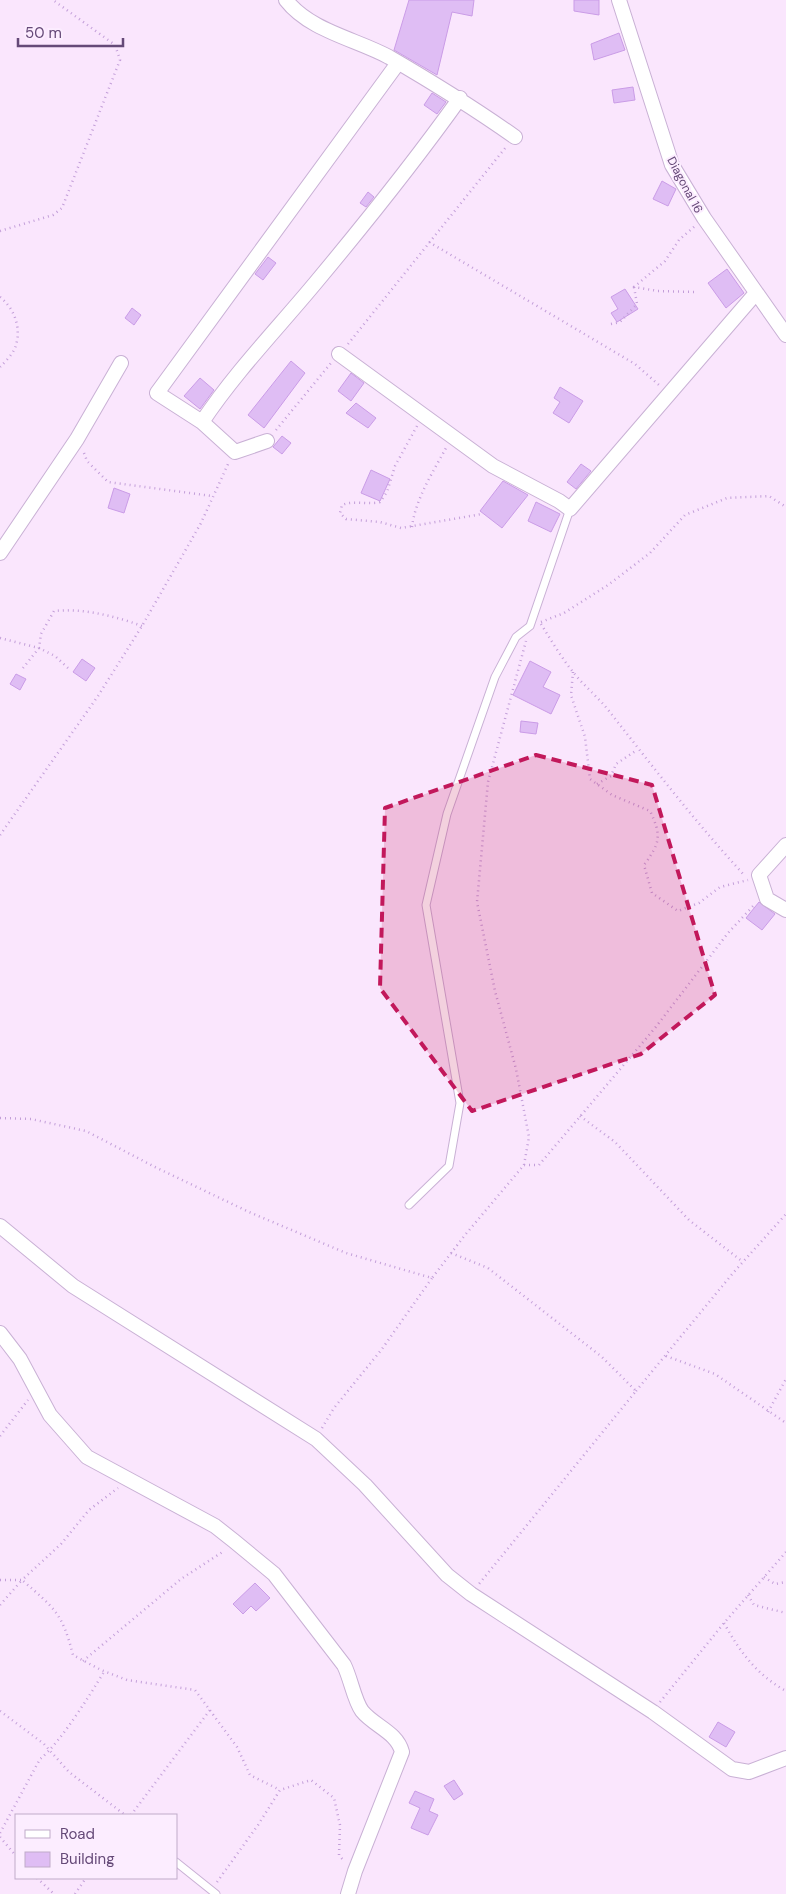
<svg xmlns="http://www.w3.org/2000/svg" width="786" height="1894" viewBox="0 0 786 1894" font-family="'DM Sans',sans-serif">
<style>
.building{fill:#dfbdf4;stroke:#ca9ce7}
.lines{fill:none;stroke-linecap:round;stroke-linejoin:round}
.service-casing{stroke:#c9b1d5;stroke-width:9}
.minor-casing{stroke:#c9b1d5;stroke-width:16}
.path{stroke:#c39fd9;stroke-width:2.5;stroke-dasharray:1 4;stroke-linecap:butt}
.service{stroke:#fff;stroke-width:7}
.minor{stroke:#fff;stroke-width:14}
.marked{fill:#c2185b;fill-opacity:0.2;stroke:#c2185b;stroke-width:4;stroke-dasharray:10 6;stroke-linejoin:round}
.labels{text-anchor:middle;stroke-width:4;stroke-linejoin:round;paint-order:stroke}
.street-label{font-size:12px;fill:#654978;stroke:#fcedff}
</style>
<rect width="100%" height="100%" fill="#fae6fd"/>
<path class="building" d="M409,0H474L472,16L452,12L437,75L394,50Z
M574,0H599V15L574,11Z
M619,33L625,50L594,60L591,44Z
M633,87L635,100L614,103L612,90Z
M432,93L446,102L437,114L424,105Z
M662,181L676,189L668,206L653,199Z
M368,192L374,197L366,207L360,203Z
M268,257L276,263L263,280L255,274Z
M727,269L744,293L726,308L708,283Z
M625,289L638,309L617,322L611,313L618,309L611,297Z
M132,308L141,315L134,325L125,318Z
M291,361L305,373L264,428L248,415Z
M351,373L364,383L351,401L338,391Z
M200,378L214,390L200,409L184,396Z
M560,387L583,401L569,423L553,413L560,402L554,398Z
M356,403L376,418L368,428L346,413Z
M282,436L291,443L282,454L273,447Z
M581,464L591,471L576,489L567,482Z
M371,470L390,479L380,501L361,493Z
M503,481L528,495L502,528L480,511Z
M114,488L130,494L124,513L108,508Z
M536,502L560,514L551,532L528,521Z
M82,659L95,668L86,681L73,672Z
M530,661L551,672L543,687L560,695L551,714L513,695Z
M16,674L26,679L20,690L10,684Z
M521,721L538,723L536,734L520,732Z
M759,902L775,914L762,930L746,918Z
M255,1583L270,1598L256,1611L251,1606L243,1614L233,1604Z
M718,1722L735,1732L726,1747L709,1737Z
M454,1780L463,1794L454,1800L444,1786Z
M415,1791L434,1799L429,1811L438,1815L428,1835L411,1828L420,1808L409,1803Z"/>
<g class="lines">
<g class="service-casing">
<path id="service" d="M409,1205L449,1166L460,1103L426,905L447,814L495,677L516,637L530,626L570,509
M176,1862L216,1894"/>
</g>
<g class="minor-casing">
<path id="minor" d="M286,0C310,31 356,39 389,57C432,82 474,108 515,137
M619,0L672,165L704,218L786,335
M339,354L493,466L559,501L570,509L756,293
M202,422C236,371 279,327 317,281C367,221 415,161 460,98
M267,441L235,452L202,422L157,393L398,63
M0,553L77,439L121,363
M786,845L759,875L767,899L786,910
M0,1226L73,1286L316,1439L365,1485L447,1575L471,1594L653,1712L732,1769L749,1772L786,1758
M0,1333L20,1359L50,1415L87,1457L215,1526L234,1541L274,1574L344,1665C351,1679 354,1700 362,1711C374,1726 397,1732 402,1752L355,1871L348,1894"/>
</g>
<path class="path" d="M0,231L53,215L62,208L120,60L115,45L53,0
M429,242L635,364L659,385
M694,292L658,291L634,287L665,261L679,240L695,226
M0,297C15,309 22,329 15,348C12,355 5,362 0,367
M611,324L620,322L637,304L634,287
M348,344L506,147
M417,426L395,466L387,492L380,502C368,505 354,500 342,505L340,513L346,519L380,522L401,528L482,514
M276,430L331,363
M84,453L87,461L108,482L212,496
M412,527C415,500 433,472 446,448
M541,622L564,613L608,585L650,553L685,515L727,498L769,496L786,507
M541,624C551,640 561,657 573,672C584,686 598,697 609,711C653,767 697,824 745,876
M0,638L39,648L23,668
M68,668L55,656L39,648L41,634L54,611C83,608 115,616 142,626
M573,672L571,695L585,737L590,779L612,795L650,811C662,836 660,843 644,865L652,893L678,911L699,903L720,887L748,880
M597,784L611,776L616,764L637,750
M0,835L98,696L142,626L201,523L229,462
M580,1116L615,1142L689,1220L743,1262
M0,1118L31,1119L86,1131L155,1167L249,1212L346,1253L432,1278L465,1235L524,1165L529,1137L516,1069L495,991L477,902L488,782L526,641
M524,1165H539L655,1028L728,933L755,904
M451,1253L488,1268L602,1357L636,1391L479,1584
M666,1356L715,1374L786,1423
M636,1391L733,1273L786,1214
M768,1412L786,1379
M322,1428L334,1408L382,1349L432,1278
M0,1436L28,1400
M764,1577L775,1584L786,1582
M0,1580H22L61,1544L89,1510L118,1488
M748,1595L754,1605L786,1613
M0,1605L22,1580C54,1608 62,1612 73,1655L101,1670L127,1680L195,1690L237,1747L250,1775L280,1790
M724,1623C740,1652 757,1675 786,1691
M83,1661L181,1579L224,1551
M660,1702L724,1623L786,1552
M0,1711L44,1744L69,1772L125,1815
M131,1815L210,1710
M0,1833L40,1759C61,1742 89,1696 104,1672
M0,1837L16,1856
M37,1878L54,1894
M217,1882L258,1825L280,1790L311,1780L334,1798L340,1825L339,1855L344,1861
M75,1894L86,1878"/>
<use href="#service" class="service"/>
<use href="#minor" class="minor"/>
</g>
<path class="marked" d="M536,755L652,785L715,995L641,1054L472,1111L380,988L385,808Z"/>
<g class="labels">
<g class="street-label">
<text transform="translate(685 185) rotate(62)" y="4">Diagonal 16</text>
</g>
</g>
<rect x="15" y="1814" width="162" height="65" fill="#fcedff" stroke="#c0abc9"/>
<rect x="25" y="1830" width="25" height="8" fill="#ffffff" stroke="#c0abc9"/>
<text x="60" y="1839" font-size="15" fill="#654978">Road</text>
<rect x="25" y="1852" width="25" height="15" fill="#dfbdf4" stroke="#c0abc9"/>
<text x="60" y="1864" font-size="15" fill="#654978">Building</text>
<path d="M18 38v8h105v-8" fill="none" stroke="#654978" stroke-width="2.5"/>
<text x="25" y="38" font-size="15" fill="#654978" stroke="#fcedff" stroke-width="4" paint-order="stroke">50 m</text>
</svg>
